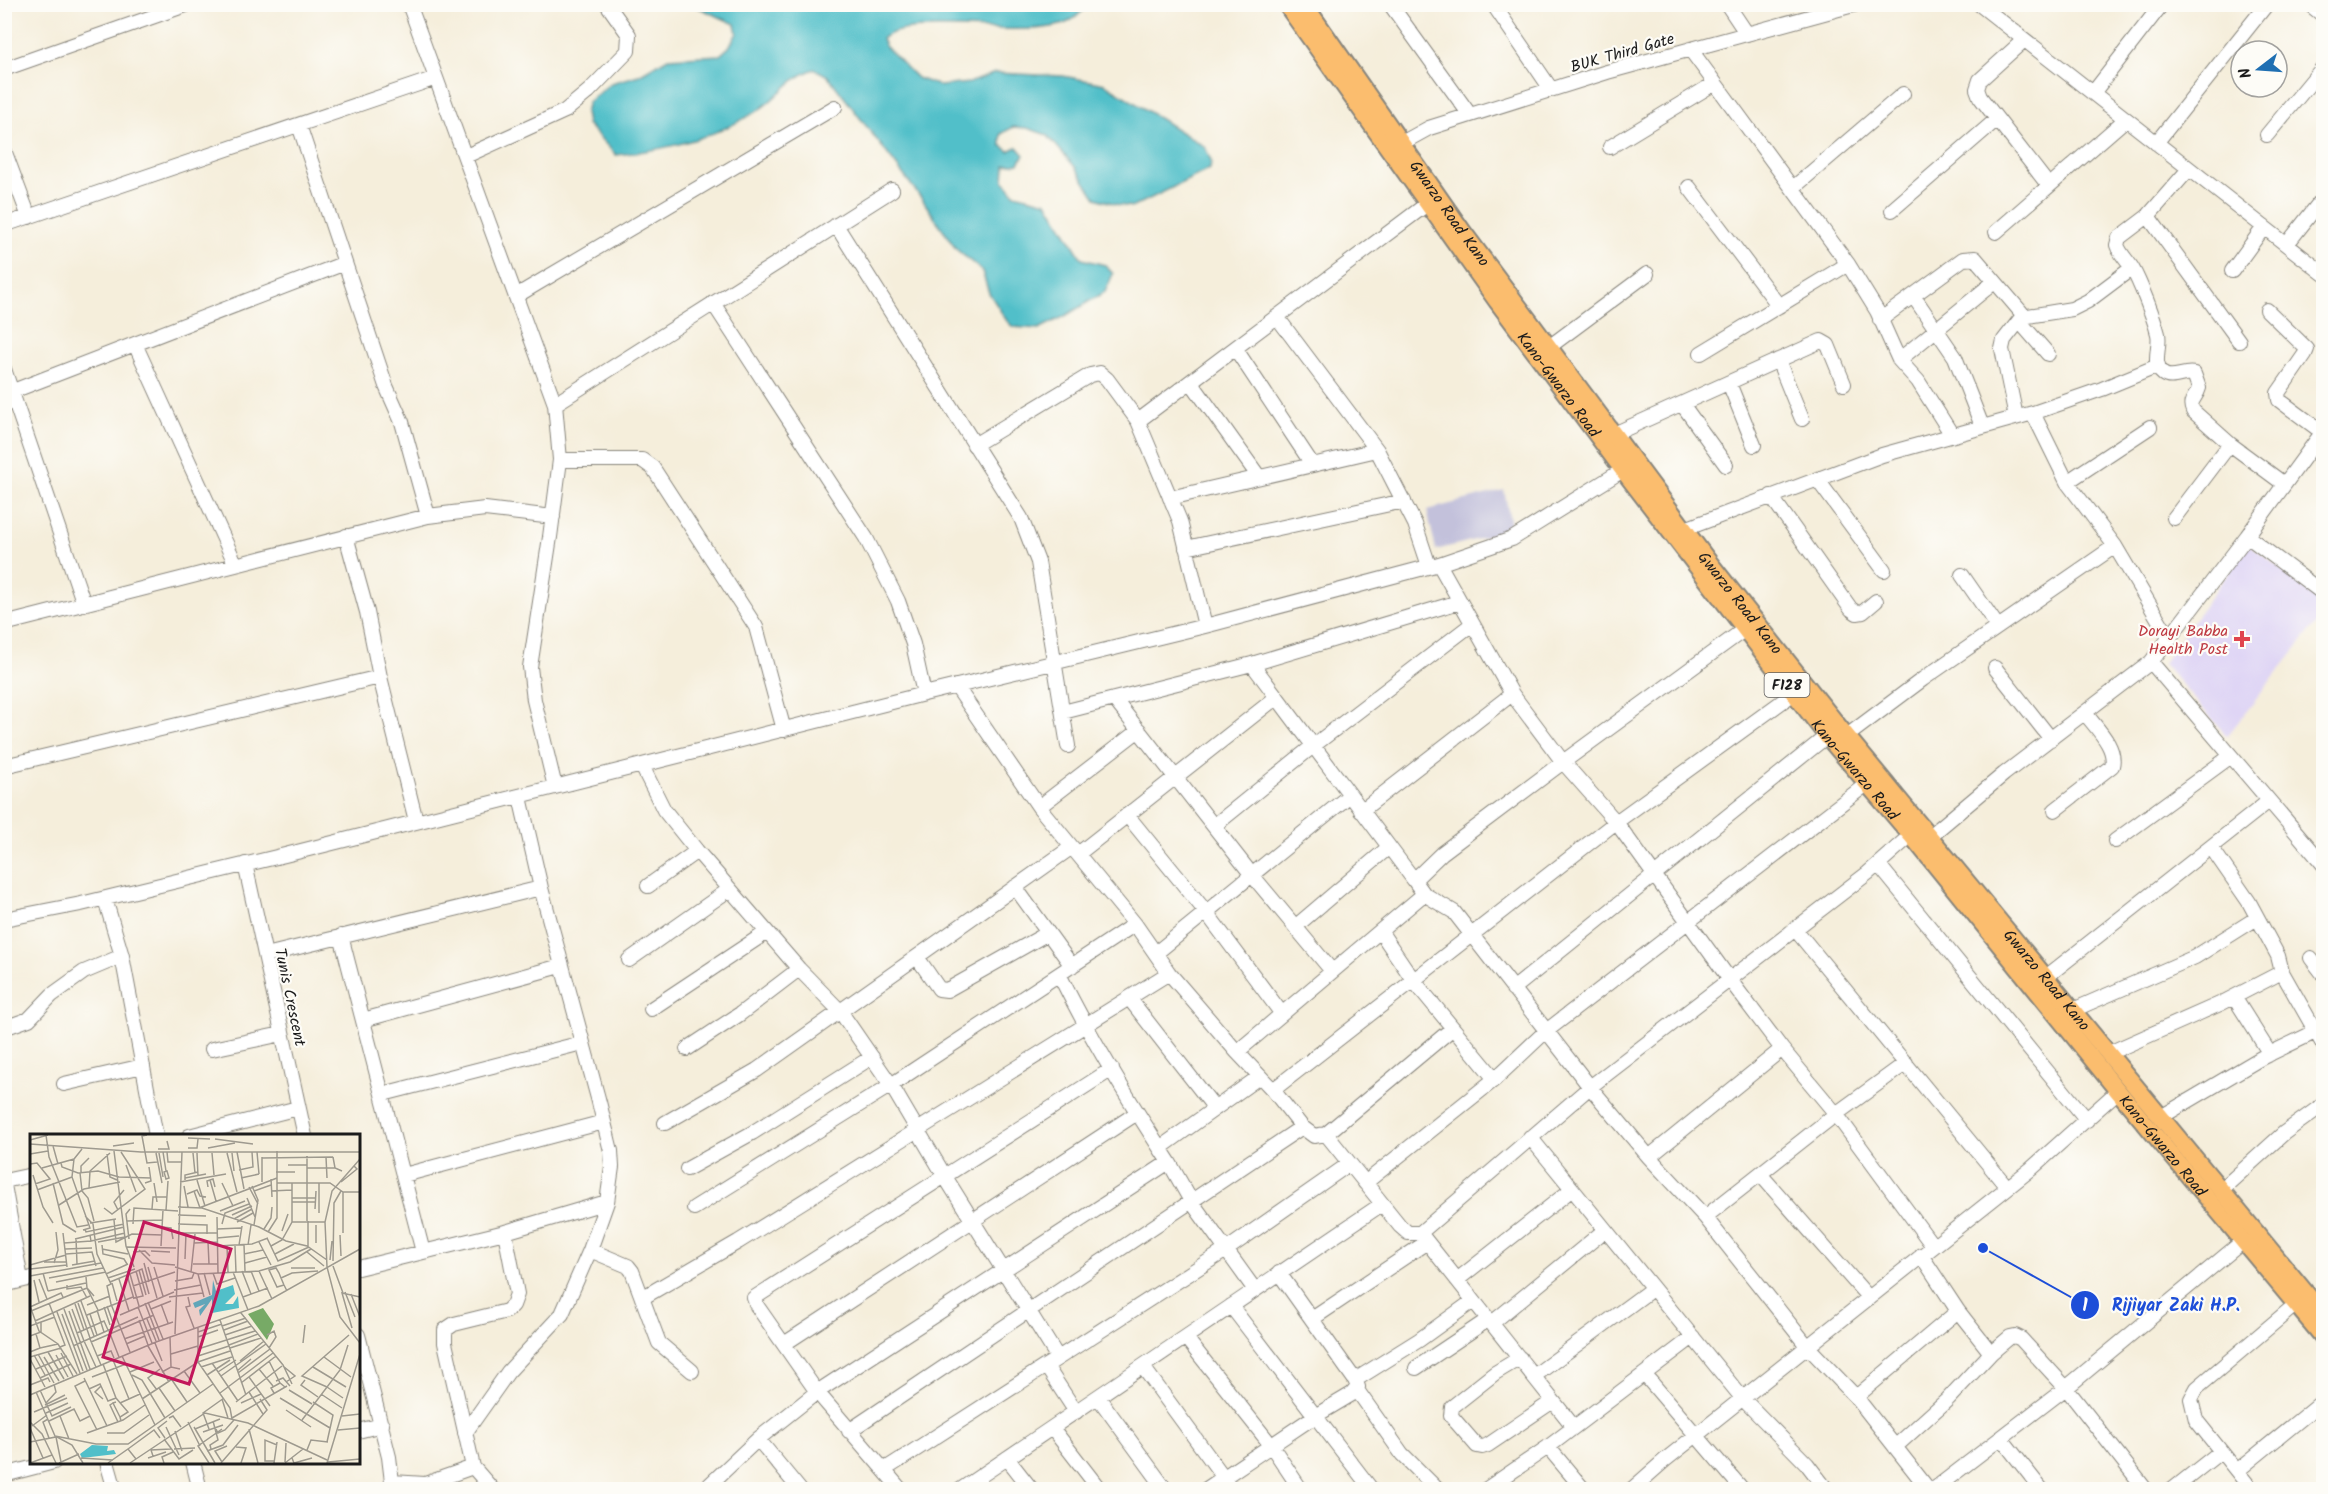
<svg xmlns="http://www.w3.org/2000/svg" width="2328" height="1494" viewBox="0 0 2328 1494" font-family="Kalam,sans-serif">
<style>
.built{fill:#dfd5f5}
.industrial{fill:#c3c1db}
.water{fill:#51bfc9;stroke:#366e72;stroke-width:1.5}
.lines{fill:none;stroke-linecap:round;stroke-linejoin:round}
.minor-casing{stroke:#88857c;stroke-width:16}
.major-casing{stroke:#88857c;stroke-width:20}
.minor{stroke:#fff;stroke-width:14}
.major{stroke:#fbbd6e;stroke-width:16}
.health-dot{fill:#e0444e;stroke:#fdfcf7;stroke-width:2}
.labels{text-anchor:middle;stroke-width:4.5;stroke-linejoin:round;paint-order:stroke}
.shield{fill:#fdfcf7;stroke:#605f5e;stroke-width:1.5}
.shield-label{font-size:15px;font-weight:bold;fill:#1c1c1c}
.street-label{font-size:16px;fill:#1c1c1c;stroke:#fdfcf7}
.health-label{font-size:16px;fill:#be3a42;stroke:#fdfcf7;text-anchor:end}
.inset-road{fill:none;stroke:#9e9a8f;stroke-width:1.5}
.view{fill:#c2185b;fill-opacity:0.15;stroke:#c2185b;stroke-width:3}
.inset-edge{fill:none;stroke:#1c1c1c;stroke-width:3}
.leader{fill:none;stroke:#1d4ed8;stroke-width:2}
.callout-dot{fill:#1d4ed8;stroke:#fdfcf7;stroke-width:2}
.mark-label{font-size:18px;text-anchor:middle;font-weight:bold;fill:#fff}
.callout-label{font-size:18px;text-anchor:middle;font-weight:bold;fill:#1d4ed8;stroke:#fdfcf7;stroke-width:4.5;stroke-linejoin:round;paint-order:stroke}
</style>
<rect width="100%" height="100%" fill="#fdfcf7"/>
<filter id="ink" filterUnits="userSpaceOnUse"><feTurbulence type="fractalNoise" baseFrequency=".0167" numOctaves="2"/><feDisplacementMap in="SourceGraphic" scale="12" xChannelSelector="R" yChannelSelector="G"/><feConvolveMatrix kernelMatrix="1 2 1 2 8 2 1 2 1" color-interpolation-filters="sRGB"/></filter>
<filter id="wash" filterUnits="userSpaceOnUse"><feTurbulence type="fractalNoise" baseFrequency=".008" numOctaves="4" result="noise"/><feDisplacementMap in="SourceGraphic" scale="24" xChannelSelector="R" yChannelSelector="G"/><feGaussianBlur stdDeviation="1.35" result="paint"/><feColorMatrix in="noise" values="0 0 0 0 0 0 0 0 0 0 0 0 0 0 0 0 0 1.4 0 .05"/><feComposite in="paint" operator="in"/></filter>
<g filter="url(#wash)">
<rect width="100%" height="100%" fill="#f5eedb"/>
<path class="built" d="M2249,544L2323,603V615L2227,736L2163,663Z"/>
<path class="industrial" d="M1504,490L1512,530L1436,550L1427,510Z"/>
<path class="water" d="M693,5H1090C1083,10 1076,18 1068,22C1031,41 906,14 882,39L885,46L917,78L940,86L969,83L995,73L1063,76L1105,84L1205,147L1211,161L1210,169L1133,207L1119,205L1096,198L1076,168L1047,135L1027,128L1013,127L1001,134V145L1009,151L1017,147L1024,155L1019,163L1005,165L1004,181L1015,194L1047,202L1082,259L1105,265L1113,274L1105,292L1065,316L1039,329L1013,327L1007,321L989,293L982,271L956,249L922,199L828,76L815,69C792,76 779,96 760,109C717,138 666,150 616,155L587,124L585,112L588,102L611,83L639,75L668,58L720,55L729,47L737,33L735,24Z"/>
</g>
<g filter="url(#ink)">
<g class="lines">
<g class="minor-casing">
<path id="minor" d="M409,4L555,404L560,460L550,537L530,667L534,700L555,787
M1390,4L1470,115
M1493,4L1551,89
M1727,4L1747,34
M1979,4L2324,274
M2309,4L2324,16
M2024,40L1980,80L1977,89L1980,97L2049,186
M1690,49L1848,264L1877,311L1899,360L1918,381L1952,435
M4,69L189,4
M2093,93L2162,4
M299,125L386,386L402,422L428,516
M2267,135L2324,66
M2156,143L2267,4
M1400,144L1429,128L1607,72L1857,4
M1610,147L1715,83
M4,150L29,217
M466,156L565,111L589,91L628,51L629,35L607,4
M2189,169L2148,216L2239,341
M1689,187L1779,306
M1793,188L1903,94
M1892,210L1997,119
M2148,216L2119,238L2117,245C2120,254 2127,260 2132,268C2140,282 2154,318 2158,334C2161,345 2151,365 2163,374C2172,381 2184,371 2194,374L2199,388C2196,399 2188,400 2193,411L2230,444L2284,484
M4,225L436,78
M836,225L1021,518L1038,562L1068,746
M1996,232L2126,119
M2287,244L2324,197
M2232,271L2264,227
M516,296L835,107
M1914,297L1955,357L1982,426
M713,303L866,538L898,601L913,644L924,694
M2267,310L2307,349L2305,354L2278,393L2279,400L2322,432
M1277,317L1377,450L1415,524L1429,566
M2022,317L2072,309L2088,301L2132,268
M1880,320L1963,259L1975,258L2021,312L2022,317L2004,340L2002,349L2016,417
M2020,322L2048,354
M135,344L236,565
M1549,347L1647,274
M1235,348L1312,464
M1701,353L1848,264
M1778,360L1802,419
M1899,360L1993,283
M4,369L84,604
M1191,382L1259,477
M1729,383L1754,445
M13,391L345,263
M555,404L892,190
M1682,404L1726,465
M2033,413L2067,482L2115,546L2170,639
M1138,421L1427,204
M1614,434L1821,341L1828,345L1844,384
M974,445L1090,375L1100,373L1107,379L1138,421L1180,521L1205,626
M560,460H642L653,468L756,627L784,730
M1817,479L1884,570
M2067,482L2150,427
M1771,496L1851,609L1857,613L1863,612L1876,601
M1170,498L1377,450
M2174,518L2230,444
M1685,529L1882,455L2033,413L2102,389L2158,366
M346,536L367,612L380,677L416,821
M2247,536L2324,594
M1186,548L1404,501
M1439,564L1512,694L1563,762L1616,822L1730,980L1782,1049L1836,1114L1933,1246
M1962,575L1998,627
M4,624L428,516L485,509L553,517
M1745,629L1563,762L1442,853L1414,880L1424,894L1454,912L1590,1087L1649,1157L1705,1217L1808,1347L1856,1397L1929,1490
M2151,662L2324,865
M1252,664L1414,880
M1995,668L2051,739
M956,686L1039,807L1135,924L1169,973L1237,1052L1273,1090L1302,1127L1314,1136L1326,1134L1400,1226L1408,1233H1420L1590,1087L1868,873L1911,835
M1114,699L1252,875L1332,971
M1063,712L1252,664L1459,602
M1847,736L1923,679L2115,546
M4,766L380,677
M642,766L664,810L697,851L799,969L840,1011L891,1085L944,1175L1058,1358
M1039,807L1139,730
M2055,810L2112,766C2117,747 2096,728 2085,713
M1361,811L1512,694
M1127,815L1206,912L1282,1014
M1214,826L1313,746L1472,624
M1930,836L2004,774L2151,662L2247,536L2324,430
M2115,841L2231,756
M2211,847L2249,902L2278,956L2282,972L2324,1046
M1078,854L1277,697
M245,864L305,1136
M1878,864L2087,1120
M648,886L697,851
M1015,887L1072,966
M105,899L122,956L156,1136
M4,919L81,904L285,855L924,694L1205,626L1439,564L1512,539L1623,470
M1295,927L1389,847
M1795,929L2007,1187
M1380,931L1414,981L1495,1079
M341,936L423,1252
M1156,953L1350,795
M266,955L541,888
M917,957L939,989L947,990L1048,933
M2311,958L2324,975
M629,960L730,889
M1059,974C1091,1039 1129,1101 1169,1162
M2046,977L2269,801
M1513,989L1827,736
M2234,997L2270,1054
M1129,998L1214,1107
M651,1009L767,932
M2073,1010L2195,957L2257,918
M363,1020L561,966
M4,1028L29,1019L52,995L84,972L122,956
M212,1049L282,1034
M687,1049L740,1014L799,969
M1237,1052L1424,894
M2109,1053L2222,1003L2282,972
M64,1084L143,1066
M1273,1090L1616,822L1794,693
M383,1094L582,1043
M2161,1117L2261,1058L2315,1032
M665,1123L757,1070L1072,847
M1326,1134L1453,1028
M189,1136L298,1108
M1530,1137L1743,1399L1807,1464L1827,1490
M1160,1148L1259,1077
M1649,1157L1782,1049
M687,1169L752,1133L872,1057
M1760,1174L1869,1298
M404,1175L604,1122
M4,1181L32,1175
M1365,1183L1495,1079L1545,1032L1868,783
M4,1185L21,1280
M2221,1190L2284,1133L2324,1104
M694,1208L891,1085L1135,924
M1705,1217L1836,1114L1906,1063
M1420,1233L1573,1426
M590,1250L628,1266L632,1271L659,1343L692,1371
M358,1268L505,1232L607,1202
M1279,1273L1355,1380
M1457,1280L1571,1190
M4,1285L32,1278
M642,1298L738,1242L1169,973
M1231,1306L1372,1490
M1312,1319L1427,1242
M1492,1323L1605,1230
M358,1335L389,1457L393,1490
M1186,1338L1271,1445L1301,1490
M784,1344L1137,1113
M1991,1353L2010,1337L2015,1336L2021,1339L2066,1388L2146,1490
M1520,1358L1495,1373L1452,1407L1451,1416L1477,1446L1482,1447L1488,1445L1553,1401
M1046,1366L1076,1412
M1143,1367L1233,1490
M1416,1368L1489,1319
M1644,1374L1743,1490
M1534,1376L1652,1289
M1357,1390L1402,1454L1438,1490
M1098,1397L1166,1490
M1856,1397L1958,1311
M1052,1428L1100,1490
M358,1431L382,1425
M849,1431L1302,1127
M465,1433L508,1372L562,1314L590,1250L607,1202L612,1167L611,1151L599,1102L541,888L520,797
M2001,1438L2042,1490
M1548,1447L1584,1490
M1895,1447L1947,1400L1991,1353L1958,1311L1921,1255
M1007,1458L1032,1490
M107,1462L115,1490
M193,1462L200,1490
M884,1470L1226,1250L1349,1164
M2237,1471L2324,1400
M4,1475L54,1462
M392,1482L425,1484L473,1467
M493,1490L473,1467L445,1343V1330L454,1324L507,1311L513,1305L517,1294L505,1232
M704,1490L758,1439
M800,1490L758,1439L817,1392L1169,1162L1191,1201L1255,1290
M901,1490L817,1392L757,1306L754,1298L1112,1069
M960,1490L1382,1204
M1205,1490L1315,1416L1352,1394L1358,1387L1355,1380L1419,1340L1473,1301
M1485,1490L1548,1447L1693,1337
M1631,1490L1665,1460L2031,1169L2118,1091
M1933,1490L2066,1388L2242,1242
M2172,1490L2220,1452
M2252,1490L2196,1420L2191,1399L2197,1388L2295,1305"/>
</g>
<g class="major-casing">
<g id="major">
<path id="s1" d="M1286,4L1497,301L1623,470L1827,736L1911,835L2118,1091L2324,1338"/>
<path id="s2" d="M1304,4L1463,232L1708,561L1839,727L2324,1315"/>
</g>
</g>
<use href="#minor" class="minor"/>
<use href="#major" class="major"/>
</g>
</g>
<path class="health-dot" d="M2239 630h6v6h6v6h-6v6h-6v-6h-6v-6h6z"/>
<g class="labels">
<rect class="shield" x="1764.5" y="673" width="45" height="24" rx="4.5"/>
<g class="shield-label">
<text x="1787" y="690">F128</text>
</g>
<g class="street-label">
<text transform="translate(1622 52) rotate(-16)" y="6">BUK Third Gate</text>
<text dy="6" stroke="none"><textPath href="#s2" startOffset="255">Gwarzo Road Kano</textPath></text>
<text dy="6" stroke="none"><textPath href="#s1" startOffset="468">Kano-Gwarzo Road</textPath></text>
<text dy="6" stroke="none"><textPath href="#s2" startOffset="741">Gwarzo Road Kano</textPath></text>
<text dy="6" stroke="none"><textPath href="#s1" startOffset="954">Kano-Gwarzo Road</textPath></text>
<text dy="6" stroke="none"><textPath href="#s2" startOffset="1227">Gwarzo Road Kano</textPath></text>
<text transform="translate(291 997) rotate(78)" y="6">Tunis Crescent</text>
<text dy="6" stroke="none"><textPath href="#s1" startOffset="1440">Kano-Gwarzo Road</textPath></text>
</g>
<g class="health-label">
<text x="2228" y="636">Dorayi Babba<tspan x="2228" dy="18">Health Post</tspan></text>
</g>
</g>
<g transform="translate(30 1134)">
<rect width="330" height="330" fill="#f5eedb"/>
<path d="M233,174L244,190L237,206L218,180Z" fill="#7a6"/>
<path d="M183,146L186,157L203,151L205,160L195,170H203L208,162L209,174L182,179V165L170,182L169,176L175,170L165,174L163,169L182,161ZM62,311L78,312L77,317L84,316L86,320L52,324L50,320Z" fill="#51bfc9"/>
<path class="inset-road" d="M16,1L19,23L47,93L58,91M117,1L112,2L117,29L127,28M158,4L180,5M185,5L223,10M0,6L18,1M0,10L111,18H330M23,12L28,30M83,12L104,9M158,14H167L168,5M178,14L205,9M128,15H139L137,7M84,17L96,112L104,133M133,18L136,37M137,18L138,28H151M207,18L214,55M227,18L229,40M126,19L132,49M129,19L133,43M163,19L165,39M167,19L168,42M182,19L184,41M197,19L207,58M202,19L204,37M0,20L18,17M77,20L80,43L87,46M232,23V48M296,23L297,44M303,23L305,34L312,37M232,24L303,23M44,25L42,43L60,94L53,96M330,25L302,57L295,88L297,133L310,183L330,209M31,29L32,33L48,39L68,37L89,43L121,44M0,30L7,29L20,45L5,50M96,31L106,58M258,31H277M12,34L44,25L52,15M277,34H305M209,36L223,33L222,18M137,37L139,44L136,45L134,38ZM246,38H265M50,39L52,57M51,39V32L59,24M3,41L13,73L23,89M155,44L176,40M211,44L229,40M241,45L242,63M155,46V41L168,38M167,46L175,72M180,46L186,67M150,48L196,40M311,48L327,35L324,32M23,49L33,90L46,98M115,49L121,47L119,33M124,49L127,68M192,49L203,72M247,49H300L313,58H330M154,52L158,73M222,52L228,66L224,91M178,53L177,47L183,45L185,53M219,53L228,70M59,54L60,37L80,19M7,56L42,43M52,57L58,64L64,87M164,57L170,74M224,57L241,51M241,57L262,56M157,60L167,56L170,62L176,63M217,64L225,83M262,64H286M262,68H286M29,71L54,55L90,48M148,73L172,74L229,93L256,107L277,112L297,126M74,74L82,80L115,55L91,18M169,74L247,44M122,75L123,63H137M285,75L286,57M88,76L84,68L94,56M136,76L138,47M190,77L215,67M289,79V49M148,81L176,82M202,81L222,72M55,82L63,90L67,120L81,150L77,152L81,170L100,218M187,83L188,139M204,85L222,75M84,86L86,108L102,100L132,101M97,87L133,86M277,87V22M207,88L223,79M262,88H295M60,89L86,85M103,90L104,74L148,77M148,90L177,91V100M192,90L195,79L219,70M286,91V109M132,93L141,94L143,105M55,95L56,98L94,90M187,95L211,94M234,95L241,84L242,73M252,97L258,80M238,98L247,84V17M33,99L37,133M147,99H187M313,99V58M60,101L61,107L95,99M310,101L311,122M46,104L47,130M187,104L209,102M237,104L248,127L279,113M45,105L94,93M99,105L96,80L100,75M68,108L95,103M178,108L179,130M229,108L241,131M34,109L61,107M164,109L188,108M72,111L73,120L94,125L97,130M209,111L212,92M214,111L215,137M218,111L221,91M131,112L133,76M188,112L222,110L238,104M197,112L198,138M205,112L206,138M241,112L252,106L262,88V49M97,113L146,114M278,113V87M35,115L62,114M72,115L98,120M109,116L122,129L145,131M121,117L140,118M103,118L115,117L120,122M277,118L294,132M36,120L62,118L66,132M214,120L233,116M245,120L264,110M155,125L156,99M300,126L302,107M303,127L304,69L311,57M14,128H36M24,129L28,116L26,98M114,129L119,148M215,129L237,123M163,130H188M0,131L36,121M42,131L65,127M303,132L313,159M118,133L127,164M124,133L133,162M145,133L168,140L229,137L260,128L281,115M261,134H285M0,135L37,131M109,136L116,161M212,137L221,160M221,137L229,157M229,137L242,165M161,138L165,100M203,138L218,176M13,139L18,157M174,139L180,161M183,139L187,150L205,144M76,140L98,130M100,140L109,172M168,140L174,163M97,141L104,165M0,142L71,129M56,143L57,154L68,176M19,144L73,134M78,144L105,135M251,144L262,139L288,137M9,145L17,165M89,145L99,177M4,146L9,168M145,147L162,144L164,139M26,148L76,138M80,148L112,135L119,160M82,149L87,167M37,151V155L51,153L57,164M254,151L247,153L239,136L246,134L249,139L251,144L254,151L257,157M103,152L145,138M144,156L171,151M18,157L56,149M315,158L325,183M321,160L330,183M139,163L173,159M158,163L160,172L156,173L164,194M213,163L238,154M104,164L113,162L106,137M51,167L64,202M118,168L133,205M19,169L35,211L30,213M48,169L60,204M115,169L129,206M45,170L54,196M131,170L138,189M57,171L80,162M0,172L9,197L28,210L47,240M77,172L83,189M0,173L31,159L33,163M74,173L80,191M108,173L122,209M34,175L57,236M42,175L54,207M121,175L141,167M67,176L74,198M1,177L57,154L64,162M39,177L60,235M27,178L50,239M211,179L253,231L262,250M32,180L53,237M60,180L67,201M57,181L103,163M90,181L144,158M117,185L126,207M109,186L118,211M190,186L216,261M5,187L60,162M0,192L25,183M192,192L216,184M168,193V228L200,274L202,285M322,194L312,159L330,163M194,196L218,187M79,197L89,223M168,198L192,190M47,199L74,187L78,196M145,200L152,18M195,201L222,192M237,201L244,197L246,203L239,214M0,202L11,198V188M140,203L141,233M168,203L188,196M60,205L71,231M94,205L143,188M54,207L66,233M61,208L124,181M125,209L132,227M273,209L275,191M96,210L115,202M199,211L228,200M43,212L108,183M118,212L139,248M10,214L28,210M200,214L231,204M168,215L225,197M0,218L10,214L6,200M18,218L34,245M31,219L43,242M8,220L24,249M141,220L168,212M4,221L15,241M26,221L38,243M67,222L81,217L84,224M92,222L125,291M168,222L199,212M0,223L31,214M14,223L29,247M294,223L321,243M0,225L15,253M83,226L99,265M210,227L234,207M239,227L250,249M182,229L208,267M73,230L86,264L98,278L90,283L91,287M253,232L265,242L256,248M171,233L202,223M283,233L316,253M6,235L37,222M229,235L243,252M154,237L170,259M207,237L221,225M100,238L124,228M132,238L141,233L150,235M188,238L206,226M208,239L240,215M102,241L112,246L135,284M177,241L200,226M191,242L236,210M62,243L96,230M219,243L240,272M10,244L41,230M54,244L77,292M142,246L157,268M275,246L271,251L288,263M55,247L45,252L67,296M246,247L253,244L260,252M211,249L246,222M0,251L18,244L20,248M71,252L65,258L73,265M297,253L272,242L319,201M297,253L313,264M129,254L145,277M59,255L70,250L78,267L86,264M10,256L22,282L41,273M127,256L118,244L130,235M259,256L282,270M6,258L25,302L42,311L53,329M219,258L233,280M190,259L243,219M244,259L241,254L250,249L255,253M291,260L312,274M0,261L126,208L229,172L330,115M250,264L300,294M112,265L168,228L200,217M192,265L198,284M86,268L83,269L90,283M206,268L252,232M283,268L303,281L297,308M16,269L26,258L24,250M83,269L80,271L88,288M90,269L110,260M211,269L231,260M15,271L35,261M256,276L281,293M4,278L37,264M16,279L38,269M30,282L39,305M312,282L330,280M139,284L143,282L151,293M202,284L257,252M18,285L13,288L19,304M272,286L310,236L318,211M19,287L44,275L50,287L60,282M0,288L12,300L26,329M158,288L170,312M2,292L17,281M136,293L149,321M164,293L185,329M0,294L13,324M165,295L190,285M179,295L173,279L194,264M186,295L188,299L195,296L204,286M219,295L228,329M308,296L330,294M145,297L152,317M173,298L193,291M57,299L93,286L115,271M77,299H94L119,281M25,302L66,310H98L183,250M135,304L128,294L137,287M134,305L149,325L163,316M0,308L26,303L31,328M206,313L216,314L211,329M98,315L124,296L130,304M144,315L165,314M181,315L180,311L188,306L183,287M277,316L281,306L298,308M177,317L193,311L208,291M123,322L121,316L141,315M51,324L83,326M118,324L136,318M262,324L264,329L282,324M244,327H235V306L247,311M192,328L185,317L197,312M255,328L256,309M298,328L330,325M0,329L22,321M29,329L49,320M78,329L98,315L106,325M100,329L175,279L218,289L297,326M134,329L132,323L143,318M179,329L168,312L192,295M191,329L237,276L230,265M244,329L247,308M255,329L273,315M297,329L330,220"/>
<path class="view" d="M114,88L201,115L159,250L73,223Z"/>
<rect width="330" height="330" class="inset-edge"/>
</g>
<path class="leader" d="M1983 1248L2085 1305"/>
<g class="callout-dot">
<circle cx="1983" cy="1248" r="6"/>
<circle cx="2085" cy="1305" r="15"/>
</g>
<g class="mark-label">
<text x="2085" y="1311">1</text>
</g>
<g class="callout-label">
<text x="2176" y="1311">Rijiyar Zaki H.P.</text>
</g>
<rect width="2328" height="1494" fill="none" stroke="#fdfcf7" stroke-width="24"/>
<g transform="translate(2259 69) rotate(253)"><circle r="28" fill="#fdfcf7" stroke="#a3a29f" stroke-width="1.5"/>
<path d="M0-4.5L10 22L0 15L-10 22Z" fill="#1f6fb2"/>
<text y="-9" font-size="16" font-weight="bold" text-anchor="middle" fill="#1c1c1c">N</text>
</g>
</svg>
